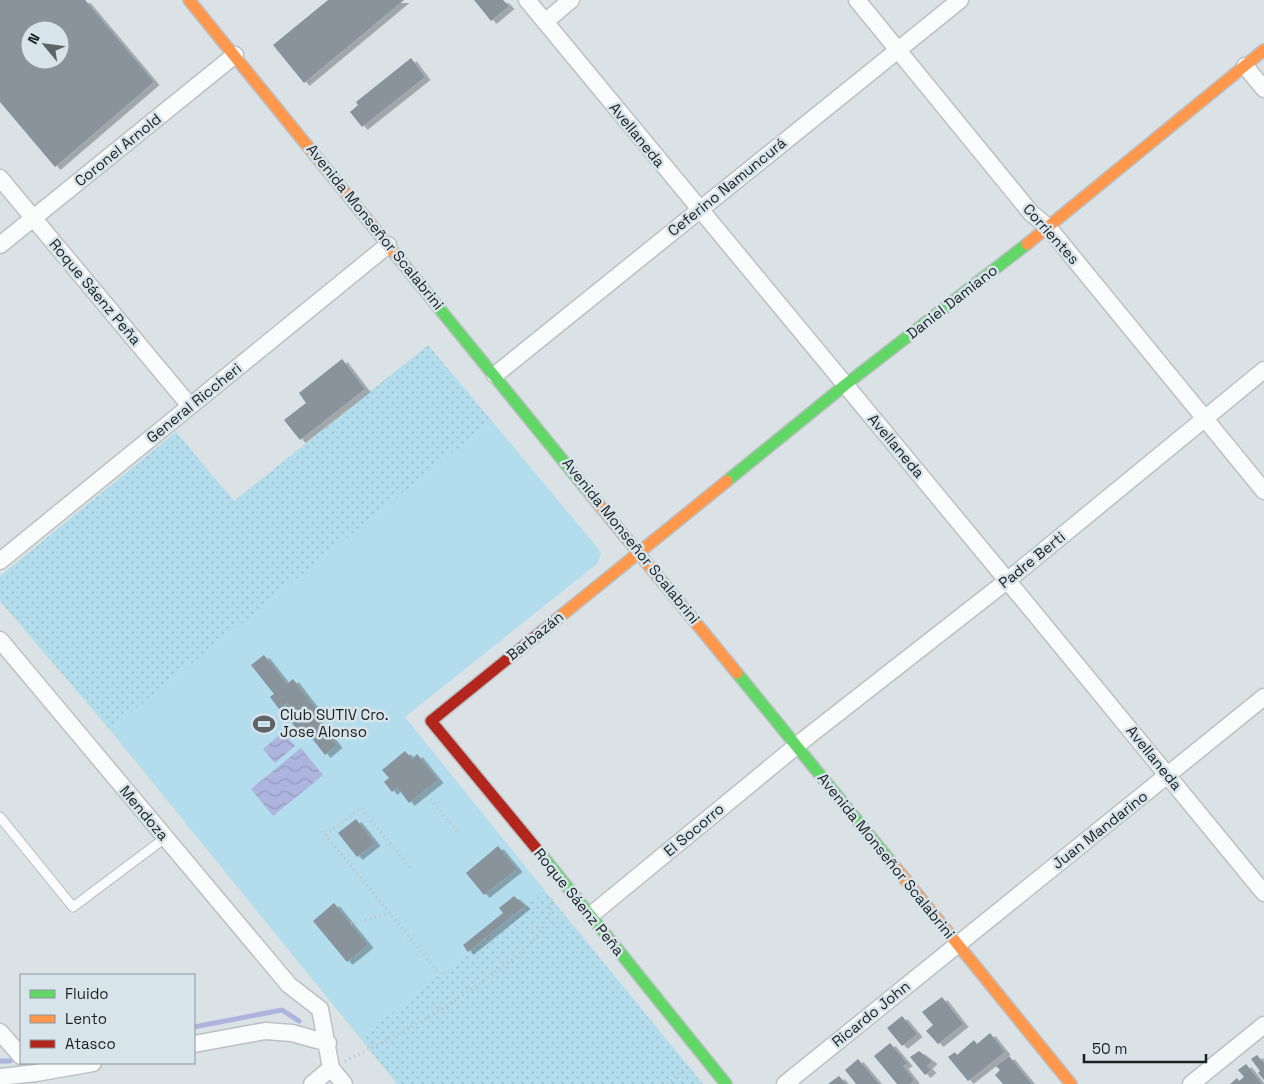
<svg xmlns="http://www.w3.org/2000/svg" width="1264" height="1084" viewBox="0 0 1264 1084" font-family="'Space Grotesk',sans-serif">
<style>
.grass{fill:url(#grass-dots)}
.park{fill:#b3dcec}
.water{fill:url(#water-waves)}
.lines{fill:none;stroke-linecap:round;stroke-linejoin:round}
.stream{stroke:#adb5df;stroke-width:5}
.building{fill:#88939c;fill-rule:evenodd;filter:url(#shadow)}
.lane-casing{stroke:#bbc0c3;stroke-width:11}
.street-casing{stroke:#bbc0c3;stroke-width:19}
.fast-casing{stroke:#bbc0c3;stroke-width:14}
.slow-casing{stroke:#bbc0c3;stroke-width:14}
.jam-casing{stroke:#bbc0c3;stroke-width:14}
.path{stroke:#bdbfc0;stroke-width:3;stroke-dasharray:1 4;stroke-linecap:butt}
.lane{stroke:#fafbfb;stroke-width:9}
.street{stroke:#fafbfb;stroke-width:16}
.fast{stroke:#63d668;stroke-width:11}
.slow{stroke:#ff974d;stroke-width:11}
.jam{stroke:#b3261e;stroke-width:11}
.labels{text-anchor:middle;stroke-width:5;stroke-linejoin:round;paint-order:stroke}
.street-label{font-size:15px;fill:#1b2022;stroke:#d7e4e9}
.poi-label{font-size:15px;fill:#1b2022;stroke:#d7e4e9;text-anchor:start}
</style>
<defs>
<pattern id="grass-dots" width="8" height="8" patternUnits="userSpaceOnUse" patternTransform="scale(1.25)"><rect width="8" height="8" fill="#b3dcec"/><path d="M2 2h.1M6 6h.1" fill="none" stroke="#99bcca" stroke-width="1.8" stroke-linecap="round"/></pattern>
<pattern id="water-waves" width="16" height="10" patternUnits="userSpaceOnUse" patternTransform="scale(1.25)"><rect width="16" height="10" fill="#adb5df"/><path d="M0 5q4-4 8 0t8 0" fill="none" stroke="#949bbf"/></pattern>
<filter id="shadow"><feDropShadow dx="5.5" dy="3" stdDeviation="0" flood-color="#0004"/></filter>
</defs>
<rect width="100%" height="100%" fill="#dbe2e5"/>
<path class="grass" d="M428,345L492,421L110,730L0,601V576L176,432L234,501Z
M545,891L703,1084H397L360,1038Z"/>
<path class="park" d="M492,421L601,552L598,563L405,717L545,891L360,1038L110,730Z"/>
<path class="water" d="M283,732L295,746L275,763L263,749Z
M301,748L323,775L273,816L251,789Z"/>
<g class="lines">
<path class="stream" d="M194,1027L282,1010L299,1021
M0,1061H10"/>
</g>
<path class="building" d="M0,0H85L154,82L55,167L0,102ZM30,30H60V60H30Z
M328,0H404L304,83L273,45Z
M474,0H503L509,6L491,21Z
M411,58L425,77L362,127L350,112L358,105L356,102Z
M342,359L365,389L300,440L284,420L306,403L299,393Z
M264,655L287,684L293,679L320,714L316,718L337,745L325,755L304,728L299,732L289,719L296,714L287,703L279,709L270,697L274,694L251,665Z
M405,751L412,759L417,754L438,780L409,803L397,787L392,792L384,782L389,778L382,770Z
M356,819L375,843L357,857L338,833Z
M498,846L517,869L484,895L466,873Z
M514,896L525,906L468,952L463,945L503,913L499,908Z
M334,903L368,945L347,962L313,921Z
M942,997L963,1024L938,1044L926,1031L933,1025L922,1012Z
M902,1016L917,1034L902,1046L887,1028Z
M990,1033L1005,1052L968,1081L948,1057L955,1052L957,1055L974,1040L977,1044Z
M890,1043L907,1063L903,1066L914,1080L910,1084H897L874,1056Z
M919,1051L932,1061L927,1066L931,1070L925,1075L910,1057Z
M1257,1055L1264,1063V1080L1258,1073L1260,1071L1251,1059Z
M1009,1056L1022,1072L1032,1084H1003L995,1075L1000,1070L996,1066Z
M858,1059L879,1084H856L845,1070Z
M1246,1064L1262,1084H1230L1237,1078L1239,1081L1244,1077L1238,1070Z
M839,1076L846,1084H828Z"/>
<g class="lines">
<g class="lane-casing">
<path id="lane" d="M0,817L73,907L165,838"/>
</g>
<g class="street-casing">
<path id="street" d="M527,0C773,298 1020,594 1264,893
M857,0L1031,213L1048,227L1264,491
M545,22L571,0
M1245,66L1264,89
M0,178L190,406
M0,245L235,55
M495,375L960,0
M0,561L388,245
M0,640L289,985L320,1009L331,1068
M591,915L806,738L1008,580L1264,370
M0,1032L21,1056
M194,1044L265,1031L292,1033L328,1043
M331,1068L344,1084
M0,1077L36,1073L93,1063
M312,1084L331,1068
M785,1084L1264,697
M1191,1084L1264,1025"/>
</g>
<g class="fast-casing">
<path id="fast" d="M404,265L591,495
M727,481L845,385L1027,244
M737,673L891,862
M540,853L726,1084"/>
</g>
<g class="slow-casing">
<path id="slow" d="M189,0L404,265
M1027,244L1264,50
M591,495L737,673
M557,619L727,481
M891,862L1071,1084"/>
</g>
<g class="jam-casing">
<path id="jam" d="M540,853L431,721L557,619"/>
</g>
<path class="path" d="M427,796L457,831
M322,831L438,972
M326,835L361,808L411,869
M351,924L390,913
M345,1061C399,1035 451,1006 499,969C511,960 527,950 536,937C546,925 550,913 552,899
M667,1084L687,1067"/>
<use href="#lane" class="lane"/>
<use href="#street" class="street"/>
<use href="#fast" class="fast"/>
<use href="#slow" class="slow"/>
<use href="#jam" class="jam"/>
</g>
<defs>
<g id="stadium-bare" transform="scale(1.725)"><path d="M0-5a6.5 5 0 1 0 0 10a6.5 5 0 1 0 0-10ZM-3.5-1.8h7v3.6h-7Z" fill="#5e6466" stroke="#d7e4e9" stroke-width="2.5" paint-order="stroke"/></g>
</defs>
<g fill-rule="evenodd">
<use href="#stadium-bare" x="264" y="724"/>
</g>
<g class="labels">
<g class="street-label">
<text transform="translate(637 135) rotate(51)" y="5">Avellaneda</text>
<text transform="translate(118 150) rotate(-39)" y="5">Coronel Arnold</text>
<text transform="translate(727 187) rotate(-39)" y="5">Ceferino Namuncurá</text>
<text transform="translate(375 227) rotate(51)" y="5">Avenida Monseñor Scalabrini</text>
<text transform="translate(1051 234) rotate(48)" y="5">Corrientes</text>
<text transform="translate(95 292) rotate(50)" y="5">Roque Sáenz Peña</text>
<text transform="translate(952 302) rotate(-38)" y="5">Daniel Damiano</text>
<text transform="translate(194 403) rotate(-39)" y="5">General Riccheri</text>
<text transform="translate(896 446) rotate(50)" y="5">Avellaneda</text>
<text transform="translate(631 541) rotate(51)" y="5">Avenida Monseñor Scalabrini</text>
<text transform="translate(1032 560) rotate(-39)" y="5">Padre Berti</text>
<text transform="translate(535 636) rotate(-39)" y="5">Barbazán</text>
<text transform="translate(1154 758) rotate(51)" y="5">Avellaneda</text>
<text transform="translate(144 813) rotate(50)" y="5">Mendoza</text>
<text transform="translate(694 830) rotate(-40)" y="5">El Socorro</text>
<text transform="translate(1100 830) rotate(-38)" y="5">Juan Mandarino</text>
<text transform="translate(886 856) rotate(51)" y="5">Avenida Monseñor Scalabrini</text>
<text transform="translate(579 902) rotate(51)" y="5">Roque Sáenz Peña</text>
<text transform="translate(871 1014) rotate(-39)" y="5">Ricardo John</text>
</g>
<g class="poi-label">
<text x="280" y="720">Club SUTIV Cro.<tspan x="280" dy="17">Jose Alonso</tspan></text>
</g>
</g>
<rect x="20" y="974" width="175" height="90" fill="#d7e4e9" stroke="#8c9699"/>
<rect x="30" y="990" width="25" height="8" fill="#63d668" stroke="#8c9699"/>
<text x="65" y="999" font-size="15" fill="#1b2022">Fluido</text>
<rect x="30" y="1015" width="25" height="8" fill="#ff974d" stroke="#8c9699"/>
<text x="65" y="1024" font-size="15" fill="#1b2022">Lento</text>
<rect x="30" y="1040" width="25" height="8" fill="#b3261e" stroke="#8c9699"/>
<text x="65" y="1049" font-size="15" fill="#1b2022">Atasco</text>
<g transform="translate(45 45) rotate(299)"><circle r="24" fill="#d7e4e9" stroke="#8c9699"/>
<path d="M0-4L9 19L0 12L-9 19Z" fill="#5e6466"/>
<text y="-8" font-size="14" font-weight="bold" text-anchor="middle" fill="#1b2022">N</text>
</g>
<path d="M1084 1054v8h122v-8" fill="none" stroke="#1b2022" stroke-width="2.5"/>
<text x="1092" y="1054" font-size="15" fill="#1b2022" stroke="#d7e4e9" stroke-width="4" paint-order="stroke">50 m</text>
</svg>
